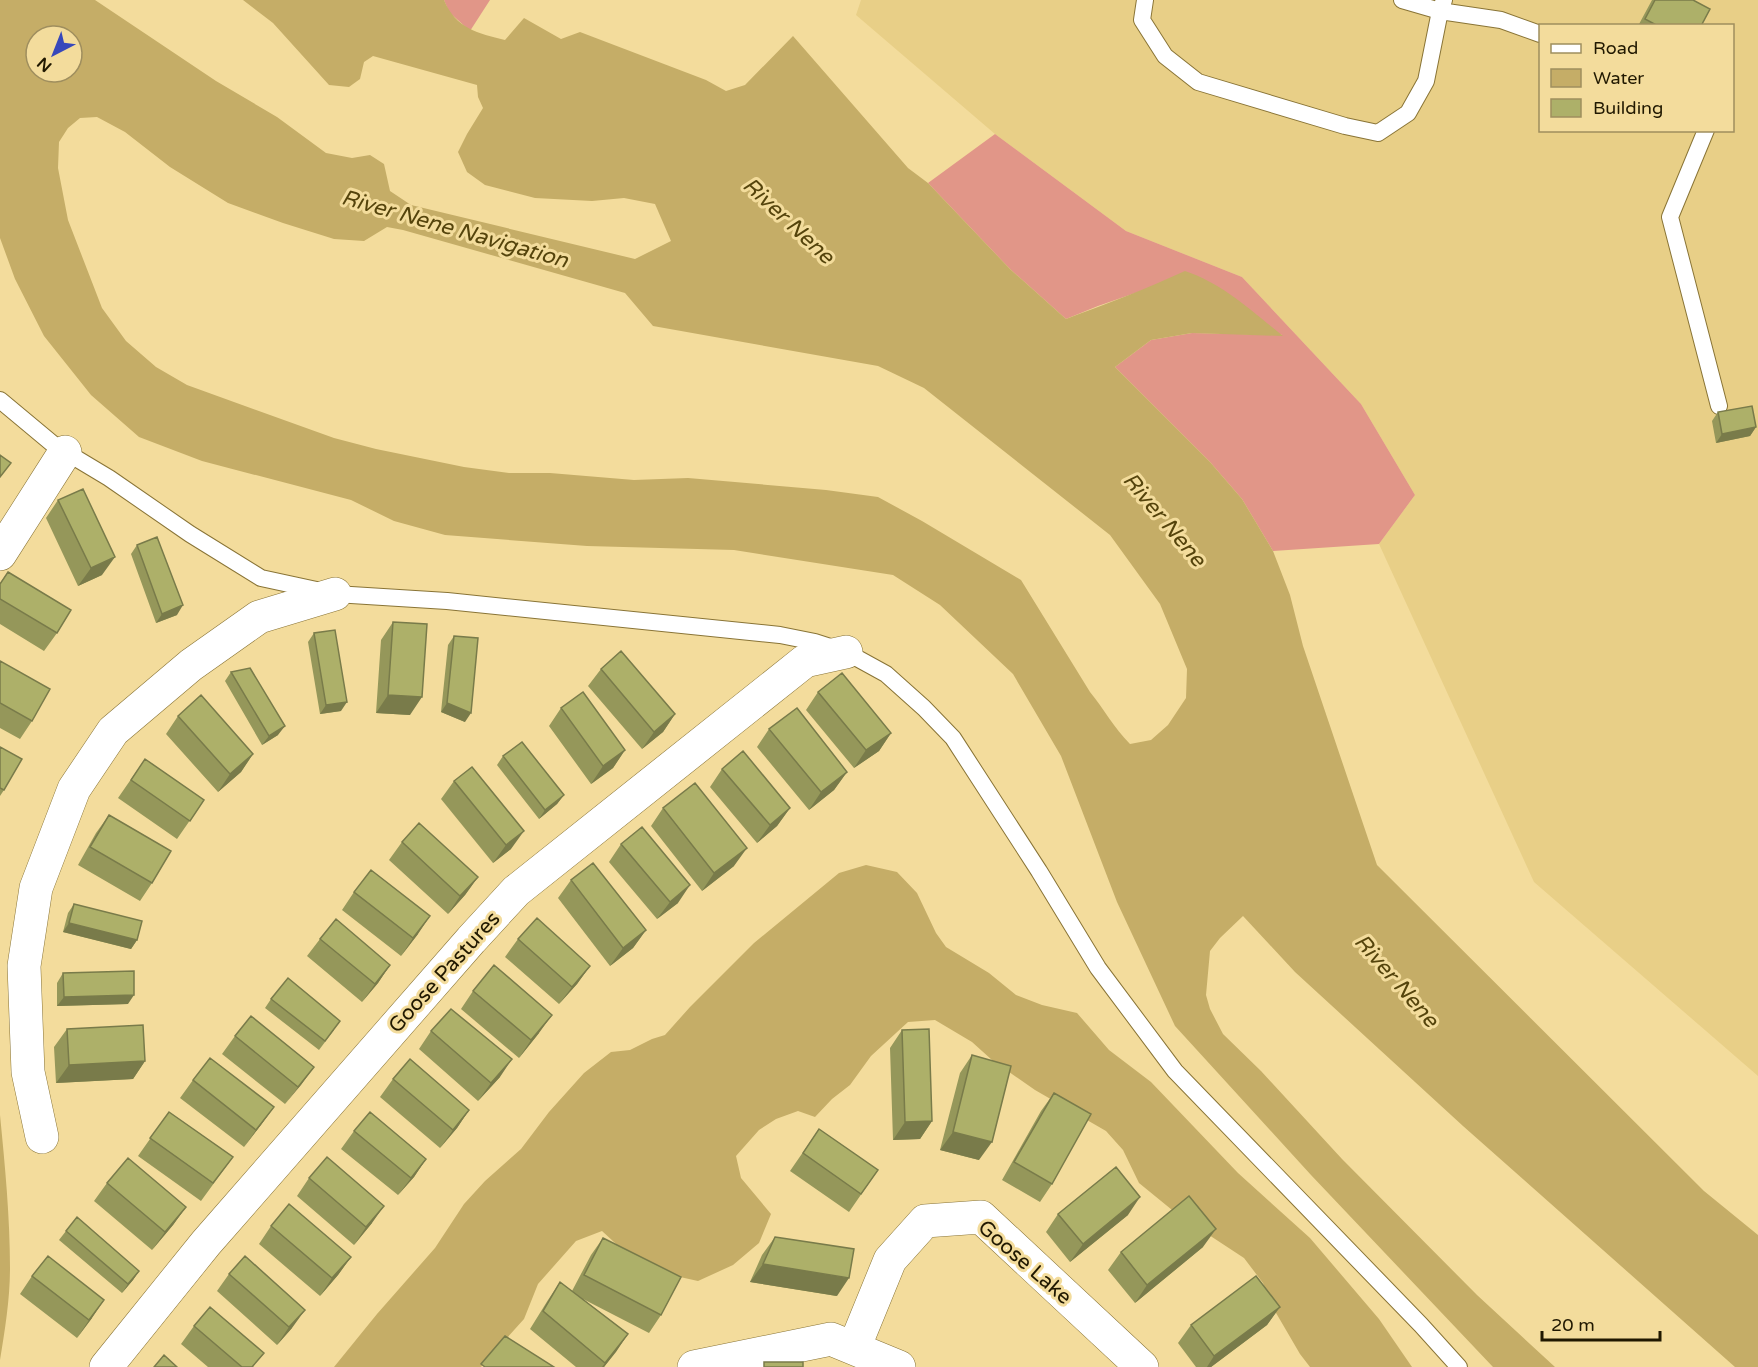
<svg xmlns="http://www.w3.org/2000/svg" width="1758" height="1367" viewBox="0 0 1758 1367" font-family="'Varela Round',sans-serif">
<style>
.built{fill:#e8cf87;fill-rule:evenodd}
.forest{fill:#e19688}
.water{fill:#c5ad67;fill-rule:evenodd}
.lines{fill:none;stroke-linecap:round;stroke-linejoin:round}
.service-casing{stroke:#897436;stroke-width:18}
.minor-casing{stroke:#897436;stroke-width:34}
.service{stroke:#fff;stroke-width:16}
.minor{stroke:#fff;stroke-width:33}
.wall{fill:#95975a}
.shaded-wall{fill:#797b4a}
.building{fill:#adb069;stroke:#797b4a;stroke-width:1.5}
.labels{text-anchor:middle;stroke-width:6;stroke-linejoin:round;paint-order:stroke}
.street-label{font-size:21px;fill:#201800;stroke:#f3dc9c}
.water-label{font-size:22px;font-style:italic;fill:#55440c;stroke:#f3dc9c}
</style>
<rect width="100%" height="100%" fill="#f3dc9c"/>
<path class="built" d="M861,0H1758V1076L1534,882L1379,544L1415,495L1361,404L1242,277L1126,231L995,134L856,15ZM1540,26H1732V130H1540Z"/>
<path class="forest" d="M444,0H490L470,31L449,12Z
M995,134L1126,231L1242,277L1361,404L1415,495L1379,544L1273,551L1242,499L1210,462L1115,367L1151,340L1192,333L1282,335L1144,290L1098,306L1066,319L1010,269L928,183Z"/>
<path class="water" d="M0,0H95L216,81L277,117L326,153L352,158L370,155L384,164L390,191L411,205L635,259L671,241L655,204L624,198L592,201L535,198L485,185L467,172L458,152L467,134L483,108L478,97L477,85L373,56L364,62L360,79L349,87L329,85L273,23L243,0H444C456,29 478,33 505,40L524,18L561,39L580,32L706,80L726,91L745,85L793,36L908,168L928,183L1010,269L1066,319C1106,304 1146,289 1185,271C1222,283 1253,312 1283,336L1192,333L1151,340L1115,367L1210,462L1242,499L1273,551L1290,595L1303,646L1377,865L1704,1191L1758,1235V1367H1735L1463,1126L1295,972L1243,916L1220,938L1210,951L1206,995L1210,1009L1223,1034L1261,1071L1342,1159L1477,1295L1555,1367H1493L1311,1175L1175,1026L1117,902L1061,756L1013,674L940,605L893,575L734,550L587,546L445,535L394,521L351,500L202,461L139,437L91,395L44,336L15,279L0,238ZM36,36H72V72H36ZM97,117L125,132L170,167L228,203L283,223L334,239L364,241L387,227L403,230L625,293L653,326L878,366L924,388L1110,535L1160,604L1187,669L1186,698L1168,725L1151,740L1130,744C1114,728 1104,709 1090,692L1021,580L922,521L878,497L826,490L688,478L634,480L550,473H509L464,467L376,449L334,438L187,385L156,367L126,341L102,308L68,220L58,168L59,142L68,128L80,118Z
M866,865L897,872L917,893L936,933L946,947L989,973L1016,995L1042,1005L1077,1013L1109,1050L1151,1082L1238,1173L1310,1238L1379,1319L1412,1367H1310L1300,1354L1272,1306L1263,1283L1244,1258L1177,1214L1139,1183L1123,1150L1106,1131L1035,1090L992,1060L972,1042L935,1020L908,1022L871,1056L850,1085L832,1099L815,1117L798,1111L776,1119L759,1130L736,1156L741,1178L771,1214L759,1243L733,1265L698,1281L662,1273L627,1254L602,1231L576,1241L538,1284L524,1319L481,1367H334L377,1314L435,1248L464,1204L485,1181L521,1149L549,1112L584,1073L611,1052L630,1050L652,1039L665,1035L690,1007L754,943L839,873Z
M0,1115C5,1166 10,1217 10,1268C10,1299 5,1330 0,1360Z"/>
<g class="lines">
<g class="service-casing">
<path id="service" d="M1145,0L1142,20L1165,56L1198,82L1345,126L1378,133L1408,113L1426,81L1440,11L1444,0
M1402,0L1440,11L1501,20L1540,34
M1706,130L1670,217L1719,406
M0,400L54,445L109,478L190,534L261,578L335,594L447,601L780,635L815,642L846,652L886,674L924,708L953,738L1039,871L1098,968L1175,1071L1421,1325L1459,1367"/>
</g>
<g class="minor-casing">
<path id="minor" d="M0,554L65,452
M42,1137L28,1072L24,966L36,888L74,789L113,731L191,665L259,617L335,594
M854,1348L890,1260L925,1221L981,1217L1142,1367
M106,1367L206,1243L471,940L516,891L805,661L846,652
M694,1367L831,1339L899,1367"/>
</g>
<use href="#service" class="service"/>
<use href="#minor" class="minor"/>
</g>
<path class="wall" d="M1652,0H1693L1701,26H1638Z
M1718,412L1756,427L1750,436L1716,443L1712,421Z
M58,500L102,575L78,586L46,518Z
M137,545L177,615L156,623L131,554Z
M8,572L57,633L44,651L0,624V583Z
M393,622L410,715L376,713L381,640Z
M314,633L341,711L320,714L308,642Z
M454,636L465,722L441,712L448,645Z
M0,661L32,721L20,739L0,728Z
M601,669L675,714L663,732L642,749L588,686Z
M231,672L278,735L262,745L225,681Z
M818,692L891,733L879,751L854,768L806,710Z
M561,708L625,750L613,768L591,784L549,726Z
M178,716L253,754L241,772L218,792L166,734Z
M769,729L847,772L834,790L809,810L757,747Z
M0,747L4,790L0,796Z
M503,756L564,795L557,804L539,819L497,765Z
M145,759L204,800L177,839L118,798Z
M722,769L790,808L777,826L757,843L710,787Z
M454,781L511,849L493,863L441,799Z
M663,808L734,866L702,891L651,826Z
M109,815L152,883L140,901L78,865L96,833Z
M402,842L478,877L465,895L448,914L389,860Z
M621,844L678,903L657,919L609,862Z
M571,880L646,930L633,948L610,966L558,898Z
M354,892L418,934L401,956L342,910Z
M74,904L137,940L131,949L63,932L68,913Z
M320,939L390,965L378,983L362,1002L307,956Z
M518,939L590,966L577,984L559,1004L505,957Z
M63,973L128,1004L57,1006V983Z
M473,991L539,1033L519,1058L461,1009Z
M271,999L334,1030L319,1050L265,1008Z
M67,1029L145,1061L133,1079L56,1083L54,1047Z
M902,1030L932,1121L920,1139L893,1140L890,1048Z
M431,1031L500,1077L478,1101L419,1049Z
M235,1036L314,1067L285,1104L222,1054Z
M972,1055L979,1160L940,1150L960,1073Z
M393,1079L469,1110L457,1128L440,1148L380,1097Z
M193,1080L274,1107L244,1147L180,1098Z
M1054,1093L1052,1184L1040,1202L1002,1180L1041,1111Z
M169,1112L233,1157L201,1201L138,1156Z
M819,1129L878,1170L849,1212L790,1171Z
M354,1131L426,1159L414,1177L398,1195L341,1149Z
M309,1178L372,1223L354,1245L297,1196Z
M107,1183L186,1207L173,1225L152,1250L94,1201Z
M1058,1214L1128,1215L1070,1262L1046,1232Z
M271,1226L351,1257L338,1275L320,1296L259,1244Z
M66,1231L139,1271L133,1280L122,1293L59,1240Z
M775,1237L837,1296L750,1282L762,1255Z
M603,1238L661,1315L649,1333L583,1299L628,1334L604,1367H576L530,1329L548,1300L560,1282L572,1291L591,1255Z
M1203,1247L1135,1303L1108,1270L1121,1252Z
M229,1274L292,1328L277,1345L217,1291Z
M32,1276L92,1318L77,1338L20,1294Z
M1280,1307L1267,1325L1211,1367H1196L1178,1343L1191,1325Z
M194,1326L254,1367H208L181,1344Z"/>
<path class="shaded-wall" d="M1756,427L1750,436L1716,443L1722,434Z
M115,557L102,575L78,586L91,568Z
M183,605L177,615L156,623L162,614Z
M388,695L422,697L410,715L376,713Z
M347,702L341,711L320,714L326,705Z
M447,703L471,713L465,722L441,712Z
M675,714L663,732L642,749L654,732Z
M285,726L278,735L262,745L269,736Z
M891,733L879,751L854,768L866,750Z
M625,750L613,768L591,784L603,766Z
M253,754L241,772L218,792L230,774Z
M847,772L834,790L809,810L821,792Z
M564,795L557,804L539,819L545,810Z
M790,808L777,826L757,843L770,825Z
M524,831L511,849L493,863L506,845Z
M747,848L734,866L702,891L714,873Z
M478,877L465,895L448,914L460,896Z
M690,885L678,903L657,919L670,902Z
M430,916L418,934L401,956L413,938Z
M69,923L137,940L131,949L63,932Z
M646,930L633,948L610,966L623,948Z
M390,965L378,983L362,1002L375,984Z
M590,966L577,984L559,1004L572,987Z
M134,995L128,1004L57,1006L64,997Z
M552,1015L539,1033L519,1058L531,1040Z
M512,1059L500,1077L478,1101L491,1083Z
M145,1061L133,1079L56,1083L69,1065Z
M314,1067L301,1085L285,1104L298,1087Z
M274,1107L261,1125L244,1147L256,1130Z
M469,1110L457,1128L440,1148L453,1130Z
M932,1121L920,1139L893,1140L905,1122Z
M953,1132L992,1142L979,1160L940,1150Z
M426,1159L414,1177L398,1195L411,1178Z
M1140,1197L1128,1215L1070,1262L1083,1244Z
M384,1206L372,1223L354,1245L366,1227Z
M186,1207L173,1225L152,1250L165,1232Z
M1216,1229L1203,1247L1135,1303L1147,1285Z
M351,1257L338,1275L320,1296L332,1278Z
M763,1264L849,1278L837,1296L750,1282Z
M139,1271L133,1280L122,1293L128,1284Z
M104,1300L92,1318L77,1338L89,1320Z
M1280,1307L1267,1325L1211,1367H1207L1214,1356Z
M305,1310L292,1328L277,1345L289,1327Z
M628,1334L616,1352L604,1367H602Z"/>
<path class="building" d="M1655,0H1693L1710,9L1701,26H1658L1645,19Z
M1752,406L1756,427L1722,434L1718,412Z
M0,455L11,463L0,477Z
M83,489L115,557L91,568L58,500Z
M157,537L183,605L162,614L137,545Z
M8,572L71,610L57,633L0,599V584Z
M393,622L427,624L422,697L388,695Z
M335,630L347,702L326,705L314,633Z
M454,636L478,638L471,713L447,703Z
M621,651L675,714L654,732L601,669Z
M0,661L50,689L32,721L0,703Z
M250,668L285,726L269,736L231,672Z
M842,673L891,733L866,750L818,692Z
M583,692L625,750L603,766L561,708Z
M201,695L253,754L230,774L178,716Z
M797,708L847,772L821,792L769,729Z
M522,742L564,795L545,810L503,756Z
M0,747L22,759L4,790L0,788Z
M743,751L790,808L770,825L722,769Z
M145,759L204,800L190,821L131,780Z
M472,767L524,831L506,845L454,781Z
M695,783L747,848L714,873L663,808Z
M109,815L171,851L152,883L90,847Z
M419,823L478,877L460,896L402,842Z
M642,827L690,885L670,902L621,844Z
M593,863L646,930L623,948L571,880Z
M371,870L430,916L413,938L354,892Z
M74,904L142,921L137,940L69,923Z
M537,918L590,966L572,987L518,939Z
M336,919L390,965L375,984L320,939Z
M494,965L552,1015L531,1040L473,991Z
M134,971V995L64,997L63,973Z
M288,978L340,1021L325,1041L271,999Z
M451,1009L512,1059L491,1083L431,1031Z
M251,1016L314,1067L298,1087L235,1036Z
M143,1025L145,1061L69,1065L67,1029Z
M929,1029L932,1121L905,1122L902,1030Z
M972,1055L1011,1066L992,1142L953,1132Z
M210,1058L274,1107L256,1130L193,1080Z
M410,1059L469,1110L453,1130L393,1079Z
M1054,1093L1091,1114L1052,1184L1014,1162Z
M169,1112L233,1157L213,1183L150,1138Z
M370,1112L426,1159L411,1178L354,1131Z
M819,1129L878,1170L861,1194L803,1153Z
M327,1157L384,1206L366,1227L309,1178Z
M128,1158L186,1207L165,1232L107,1183Z
M1116,1167L1140,1197L1083,1244L1058,1214Z
M1189,1196L1216,1229L1147,1285L1121,1252Z
M289,1204L351,1257L332,1278L271,1226Z
M77,1217L139,1271L128,1284L66,1231Z
M775,1237L854,1249L849,1278L763,1264Z
M603,1238L681,1277L661,1315L584,1275Z
M48,1256L104,1300L89,1320L32,1276Z
M245,1256L305,1310L289,1327L229,1274Z
M1256,1276L1280,1307L1214,1356L1191,1325Z
M560,1282L628,1334L605,1363L543,1311Z
M210,1307L264,1353L252,1367H242L194,1326Z
M505,1336L554,1367H485L481,1364Z
M164,1355L177,1367H154Z
M764,1362H803V1367H764Z"/>
<g class="labels">
<g class="street-label">
<text transform="translate(444 972) rotate(-48)" y="7">Goose Pastures</text>
<text transform="translate(1025 1262) rotate(41)" y="7">Goose Lake</text>
</g>
<g class="water-label">
<text transform="translate(789 220) rotate(43)" y="8">River Nene</text>
<text transform="translate(455 228) rotate(16)" y="8">River Nene Navigation</text>
<text transform="translate(1165 519) rotate(50)" y="8">River Nene</text>
<text transform="translate(1397 980) rotate(49)" y="8">River Nene</text>
</g>
</g>
<rect x="1539" y="24" width="195" height="108" fill="#f3dc9c" stroke="#9f8e5e" stroke-width="1.5"/>
<rect x="1551" y="44" width="30" height="9" fill="#ffffff" stroke="#9f8e5e" stroke-width="1.5"/>
<text x="1593" y="54" font-size="18" fill="#201800">Road</text>
<rect x="1551" y="69" width="30" height="18" fill="#c5ad67" stroke="#9f8e5e" stroke-width="1.5"/>
<text x="1593" y="84" font-size="18" fill="#201800">Water</text>
<rect x="1551" y="99" width="30" height="18" fill="#adb069" stroke="#9f8e5e" stroke-width="1.5"/>
<text x="1593" y="114" font-size="18" fill="#201800">Building</text>
<g transform="translate(54 54) rotate(222)"><circle r="28" fill="#f3dc9c" stroke="#9f8e5e" stroke-width="1.5"/>
<path d="M0-4.5L10 22L0 15L-10 22Z" fill="#3748bb"/>
<text y="-9" font-size="16" font-weight="bold" text-anchor="middle" fill="#201800">N</text>
</g>
<path d="M1542 1331v9h118v-9" fill="none" stroke="#201800" stroke-width="3"/>
<text x="1551" y="1331" font-size="18" fill="#201800" stroke="#f3dc9c" stroke-width="4.5" paint-order="stroke">20 m</text>
</svg>
